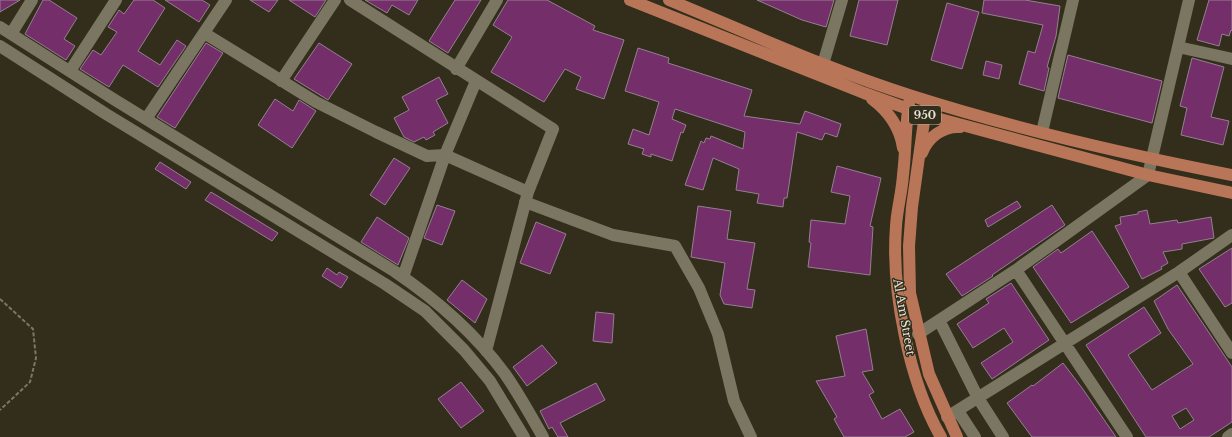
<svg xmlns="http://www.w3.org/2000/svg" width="1232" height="437" viewBox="0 0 1232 437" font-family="'Libre Baskerville',serif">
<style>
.building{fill:#742e69;stroke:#93808f;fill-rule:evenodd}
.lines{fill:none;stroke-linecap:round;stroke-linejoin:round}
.path{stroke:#7b7767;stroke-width:2;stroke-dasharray:4 2;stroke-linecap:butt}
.minor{stroke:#7b7661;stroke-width:12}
.major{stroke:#b97557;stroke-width:12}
.labels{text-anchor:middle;stroke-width:3;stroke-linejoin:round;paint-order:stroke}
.shield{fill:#322e1b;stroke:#b0ad9f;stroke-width:1}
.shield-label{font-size:11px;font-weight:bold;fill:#e6e3d8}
.street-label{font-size:12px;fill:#e6e3d8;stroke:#322e1b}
</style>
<rect width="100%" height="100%" fill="#322e1b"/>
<path class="building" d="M0,0H20L0,12Z
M43,0H49L77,18L64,39L75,46L66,60L25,34Z
M134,0H153L165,8L138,51L160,65L177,40L186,46L158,87L123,65L109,87L80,69L93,50L101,55L117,32L108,27L119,10L124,14Z
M165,0H202L210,5L199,22Z
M250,0H278L269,12Z
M289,0H326L315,17Z
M365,0H418L409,15L392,5L387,13Z
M455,0H481L448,53L429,41Z
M508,0H547L595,26L593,30L624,40L604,99L576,89L581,77L565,69L544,102L491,72L512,37L493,25Z
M757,0H834L826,27L802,20Z
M859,0H898L887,45L850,36Z
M984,0H1025L1060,6L1056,36L1047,67L1049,68L1044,91L1019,84L1028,51L1035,53L1043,25L982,13Z
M1209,0H1232V31L1231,30L1229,36L1222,34L1219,46L1197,40Z
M947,3L979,12L962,69L931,60Z
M206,43L223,53L175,128L157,117Z
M319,43L352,64L328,100L294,79Z
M638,48L669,58L668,63L752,90L744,116L800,124L805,111L841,124L837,137L825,133L822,140L797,132L787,198H784L783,207L757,203L759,194L736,190L739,169L713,158L703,190L685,185L701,141L704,143L706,138L710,139L711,136L743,149L745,132L675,109L672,119L686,125L683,133L681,132L672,161L651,154V157L642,154L644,149L628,144L633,129L649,135L659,102L625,91Z
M1068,55L1162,81L1152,123L1058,98Z
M1192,58L1224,67L1211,117L1229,121L1223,145L1181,135L1187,108L1180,106Z
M986,61L1002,65L999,79L983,75Z
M439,77L448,94L436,100L448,123L433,132L435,135L426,140L424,137L414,142L404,137L394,118L409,110L402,97Z
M275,99L293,111L299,100L316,111L292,148L258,125Z
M394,158L410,168L385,205L370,195Z
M160,162L191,182L186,189L155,169Z
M837,166L881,178L870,226L873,227L870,275L808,267L811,243L809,242L811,220L845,224L850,196L831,192Z
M211,192L278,233L272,241L205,200Z
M1017,201L1021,207L988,227L985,220Z
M437,205L455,211L442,245L424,238Z
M1052,205L1065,225L992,275L993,276L962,296L946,274Z
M698,206L731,211L727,239L755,243L747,289L755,290L752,308L724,304L720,295L725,263L691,257Z
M1147,210L1150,224L1177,220L1178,223L1211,217L1214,238L1182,244V249L1163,252L1168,263L1161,267L1162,269L1142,279L1115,226L1121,224L1120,217L1138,214V212Z
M377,217L409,238L398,265L361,242Z
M536,222L566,234L550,274L520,263Z
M1092,231L1129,287L1071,323L1033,267L1058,249L1061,253Z
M1232,248V303L1225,307L1199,269Z
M327,268L337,275L339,272L348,277L341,288L322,276Z
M462,280L487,299L475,323L447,300Z
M1011,283L1049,340L992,379L981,363L1013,342L1004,328L973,348L957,324L989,303L986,299Z
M1177,285L1232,367V422L1209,437H1146L1086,345L1144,307L1161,333L1128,355L1152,390L1193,364L1168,329L1154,301ZM1186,408L1194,420L1180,429L1172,416Z
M596,312L614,314L612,343L593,341Z
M866,329L873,370L862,372L874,392L869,395L882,419L900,409L914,432L905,437H844L834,419L837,417L816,381L845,376L836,336Z
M542,345L557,363L527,386L513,367Z
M1063,363L1082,388L1116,437H1032L1007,403L1032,385L1033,386Z
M461,382L484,411L461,428L438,399Z
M596,383L605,400L560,423L568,437H558L552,427L549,429L540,411Z"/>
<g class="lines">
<path class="path" d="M0,299L33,329L36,358L30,382L0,410"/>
<path class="minor" d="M350,0L553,129L528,192L486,351
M0,27L115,100L394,271C437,300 474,332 505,374C519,394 531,416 543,437
M204,33L316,102L376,132L427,156L445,155L528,192
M11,34L32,0
M0,46L106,114L385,284L425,311L464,350L490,381L524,437
M1178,47L1232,59
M823,64L842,0
M456,69L497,0
M70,71L116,0
M281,81L335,0
M146,119L226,0
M1042,132L1073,0
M525,202L613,235L675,246L699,288L718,334L734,401L751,437
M1016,270L1127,437
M1179,272L1232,353
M403,277L445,155L476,81
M939,320L978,398L1003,437
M918,334L1016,270L1148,175L1189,0
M958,411L975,437
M947,417L1179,272L1232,235
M1228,437L1232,434"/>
<path class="major" d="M630,0L864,93L925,115L1148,175L1232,193
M669,0C749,33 829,70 912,96C1016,129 1124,154 1232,175
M872,99C888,111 900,127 903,148
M909,103C905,127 906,151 903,175C902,192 897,209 896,226C891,290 909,382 941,437
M926,107L912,207L909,246L910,293L929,374L957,437
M922,153C928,137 943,126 960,127"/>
</g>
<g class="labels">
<rect class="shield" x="909" y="106" width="32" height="18" rx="3"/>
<g class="shield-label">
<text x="925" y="119">950</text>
</g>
<g class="street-label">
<text transform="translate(904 317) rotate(80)" y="4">Al Am Street</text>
</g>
</g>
</svg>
